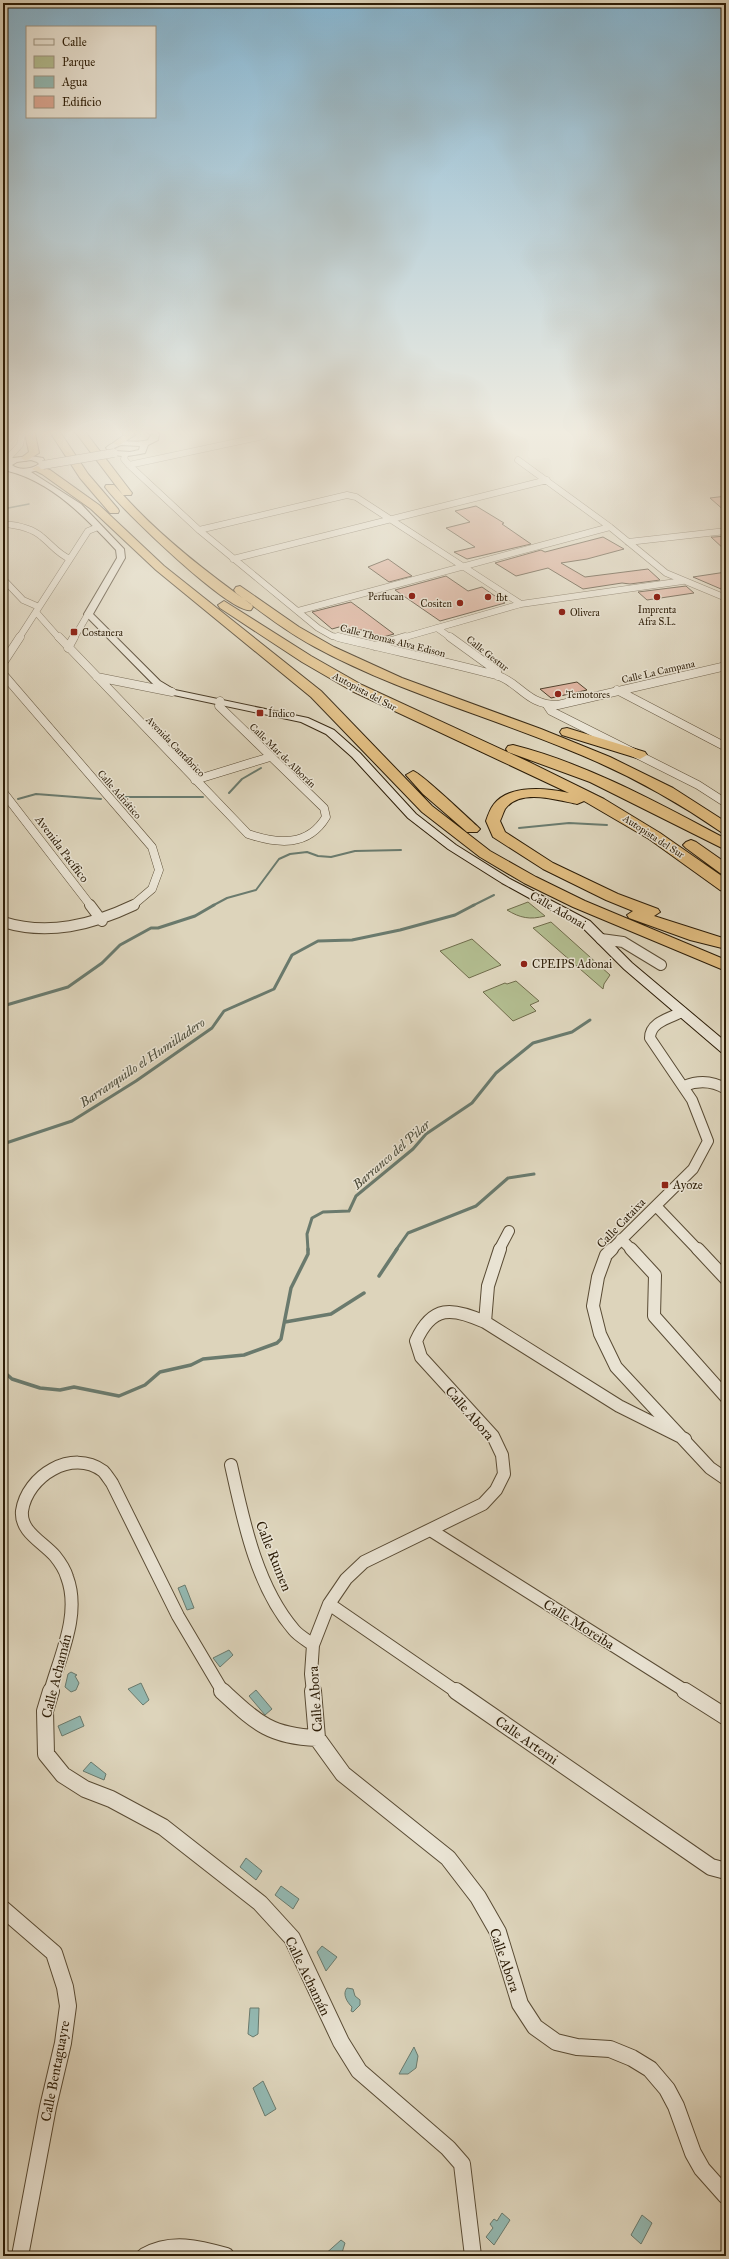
<svg xmlns="http://www.w3.org/2000/svg" width="729" height="2259" viewBox="0 0 729 2259" font-family="'IM FELL Great Primer',serif">
<style>
.green{fill:#b2bc8f;stroke:#706c4b}
.water{fill:#93b8b1;stroke:#6a7a6d}
.lines{fill:none;stroke-linecap:round;stroke-linejoin:round}
.stream-far3{stroke:#6a7a6d;stroke-width:1.5}
.stream-far2{stroke:#6a7a6d;stroke-width:2}
.stream-far1{stroke:#6a7a6d;stroke-width:3}
.stream{stroke:#6a7a6d;stroke-width:3.5}
.building{fill:#dba792;stroke:#2d1d07}
.street-far4-casing{stroke:#594b34;stroke-width:7}
.street-far3-casing{stroke:#594b34;stroke-width:9}
.street-far2-casing{stroke:#594b34;stroke-width:12}
.street-far1-casing{stroke:#594b34;stroke-width:14}
.street-casing{stroke:#594b34;stroke-width:18}
.secondary-casing{stroke:#2d1d07;stroke-width:2}
.highway-casing{stroke:#2d1d07;stroke-width:2}
.street-far4{stroke:#e9e3d3;stroke-width:6}
.street-far3{stroke:#e9e3d3;stroke-width:8}
.street-far2{stroke:#e9e3d3;stroke-width:10}
.street-far1{stroke:#e9e3d3;stroke-width:12}
.street{stroke:#e9e3d3;stroke-width:16}
.secondary{fill:#e9e3d3;fill-rule:evenodd}
.highway{fill:#deba7e;fill-rule:evenodd}
.secondary-bridge-casing{stroke:#2d1d07;stroke-width:9;stroke-linecap:butt}
.secondary-bridge{stroke:#e9e3d3;stroke-width:8}
.poi-dot{fill:#8f2418;stroke:#e9e3d3;stroke-width:1.5}
.labels{text-anchor:middle;stroke-width:3;stroke-linejoin:round;paint-order:stroke}
.far-poi-label{font-size:10px;fill:#2d1d07;stroke:#e9e3d3;text-anchor:start}
.far-street-label{font-size:10px;fill:#2d1d07;stroke:#e9e3d3}
.street-label{font-size:12px;fill:#2d1d07;stroke:#e9e3d3}
.poi-label{font-size:12px;fill:#2d1d07;stroke:#e9e3d3;text-anchor:start}
.water-label{font-size:13px;font-style:italic;fill:#4c4c3a;stroke:#e9e3d3}
.near-street-label{font-size:14px;fill:#2d1d07;stroke:#e9e3d3}
</style>
<rect width="100%" height="100%" fill="#ddd4bb"/>
<filter id="stains"><feTurbulence type="fractalNoise" baseFrequency=".005" numOctaves="4"/><feColorMatrix values="0 0 0 0 .2 0 0 0 0 .09 0 0 0 0 .02 0 0 0 .5 -.17"/></filter>
<radialGradient id="worn" r=".72"><stop offset=".6" stop-color="#630" stop-opacity="0"/><stop offset="1" stop-color="#630" stop-opacity=".3"/></radialGradient>
<path class="green" d="M528,902L545,916C530,920 520,918 507,910Z
M551,922L610,975L604,984L603,989L533,928Z
M472,939L501,965L469,978L440,951Z
M516,981L539,1001L530,1005L536,1011L513,1021L483,992L505,983L507,984Z"/>
<path class="water" d="M185,1585L194,1608L187,1610L178,1588Z
M229,1650L233,1655L220,1667L213,1658Z
M71,1672L77,1675L75,1676L79,1683L76,1690L71,1692L65,1687L68,1674Z
M141,1683L149,1700L143,1705L128,1689Z
M256,1690L272,1709L265,1715L249,1696Z
M80,1716L84,1726L62,1736L58,1726Z
M91,1762L106,1774L104,1780L83,1771Z
M246,1858L262,1871L256,1880L240,1867Z
M281,1886L299,1899L293,1909L275,1895Z
M322,1946L337,1957L326,1971L317,1952Z
M347,1988L353,1989L355,1996L360,2000V2005L353,2012L351,2011L352,2007C347,2002 342,1994 347,1988Z
M250,2008H259L258,2034L253,2037L248,2034Z
M414,2047L418,2056L416,2068L408,2074H399Z
M263,2081L276,2109L265,2116L253,2088Z
M502,2213L510,2220L494,2245L486,2237L493,2228L490,2224L494,2219L497,2221Z
M642,2215L652,2223L641,2244L631,2235Z
M341,2240L345,2243L341,2256H323Z"/>
<g class="lines">
<path class="stream-far3" d="M3,509L29,504"/>
<path class="stream-far2" d="M229,793L242,779L261,768
M119,797H203
M18,799L36,794L101,799
M519,828L569,823L607,825
M212,906L227,898L256,890L279,859L290,854L307,852L318,856L331,857L355,851L401,850
M472,906L494,895"/>
<path class="stream-far1" d="M3,1006L68,987L102,963L120,945L151,928H158L195,916L214,905
M3,1144L72,1121L136,1081L212,1028L224,1011L274,989L292,955L318,941L352,940L400,930L455,915L474,905
M308,1250L307,1234L312,1218L323,1212L349,1211L356,1196L413,1149L426,1134L472,1103L496,1073L533,1043L572,1032L590,1020
M396,1250L408,1233L476,1206L508,1178L534,1174"/>
<path class="stream" d="M379,1276L397,1249
M285,1322L331,1314L364,1293
M3,1371L12,1379L40,1388L60,1390L74,1387L119,1396L145,1385L160,1372L191,1365L203,1359L244,1355L277,1343L281,1339L291,1288L308,1254V1249"/>
</g>
<path class="building" d="M726,496V512L710,498Z
M476,506L504,523L502,524L531,544L467,559L454,552L475,547L446,528L470,522L455,511Z
M726,536V551L711,537H714Z
M603,537L624,549L587,559L561,563L585,577L648,569L660,580L630,584L622,583L583,589L548,568L516,576L495,563L541,550L545,552Z
M388,559L412,576L389,582L368,567Z
M726,572V588L721,589L693,577Z
M446,576L468,591L482,587L505,603L440,621L395,590Z
M686,586L694,593L647,600L638,592Z
M351,602L366,613L394,634L376,639L364,630H351L339,627L332,629L312,612Z
M577,682L587,690L551,698L540,689Z"/>
<g class="lines">
<g class="street-far4-casing">
<path id="street-far4" d="M125,455L124,459L129,465L199,530L318,628L332,636L342,638
M518,460L610,527L666,573L726,598
M9,463V457L20,445L23,429
M129,465L264,436
M3,524C17,525 32,528 42,537C52,545 58,554 70,559
M199,530L347,495L356,497L521,604
M628,542L726,531
M233,559L547,480
M3,579L23,600L39,607
M298,611L610,527
M36,612L59,638
M437,628L451,638
M19,638L88,531L98,527
M74,638L88,614
M402,638L521,604L683,581"/>
</g>
<g class="street-far3-casing">
<path id="street-far3" d="M59,637L248,834C278,844 308,847 326,817L324,808L219,706L220,701
M338,637C390,650 444,661 496,675C520,682 526,705 558,705L726,666
M450,637L497,671L498,676
M375,646L405,637
M68,648L74,637
M3,663L20,637
M3,674L152,847L159,870L152,889L132,906
M97,677L172,692
M617,690L726,747
M547,705L551,711L698,785L726,803
M195,780L270,757
M3,792L91,906"/>
</g>
<g class="street-far2-casing">
<path id="street-far2" d="M90,905L102,921
M3,922C48,936 92,925 134,905
M601,939L623,942L661,965
M684,1086C699,1080 713,1081 726,1089
M656,1206L698,1250
M621,1239L632,1250
M499,1250L509,1231
M611,1250L693,1169L708,1141L692,1100L650,1038C650,1022 670,1018 682,1012"/>
</g>
<g class="street-far1-casing">
<path id="street-far1" d="M612,1249L606,1255L598,1277L593,1306L600,1334L616,1367L710,1468L726,1479
M631,1249L655,1275L654,1316L726,1397
M698,1249L726,1279
M485,1322L488,1286L500,1249
M231,1465C243,1519 256,1586 294,1630C299,1636 307,1640 313,1645
M432,1531L687,1692
M329,1604L457,1692
M50,1692C60,1656 81,1614 67,1577C65,1570 59,1561 55,1556C43,1542 20,1532 22,1511C27,1476 72,1448 103,1471C106,1474 109,1479 112,1483L178,1616L223,1692
M313,1692L311,1674L313,1645L329,1604L346,1579L364,1562L483,1504L496,1490L504,1474L502,1455L493,1436L421,1357L416,1341C432,1305 452,1307 485,1322L619,1406L685,1439"/>
</g>
<g class="street-casing">
<path id="street" d="M51,1691L45,1711L46,1754L63,1775L85,1789L111,1799L163,1827L260,1903L292,1938L341,2042L359,2071L448,2148L462,2164L473,2256
M222,1691C256,1722 269,1736 317,1738
M313,1691L317,1738L343,1774L448,1858L478,1897L498,1932L520,2004L535,2027L556,2042L577,2047L610,2049L632,2058L650,2069L667,2089L676,2106L693,2153L702,2169L726,2196
M456,1691L711,1867L726,1871
M685,1691L726,1717
M3,1909L54,1953L65,1987L68,2006L63,2043L48,2107L20,2256
M145,2256C171,2241 199,2248 226,2256"/>
</g>
<g class="secondary-casing">
<path id="secondary" d="M144,429H152L159,434L158,440L148,445L145,453C131,456 115,460 106,448C118,436 134,445 148,440L151,435ZM121,445L140,446L139,450L130,452L116,451L114,448Z
M31,456L43,458L47,465L42,469L31,472L81,504L124,549L125,558L93,614L160,681L175,690L308,718L334,730L360,753L416,814L456,845L510,879L590,921L632,963L726,1042V1053L721,1052L624,969L582,927L502,883L448,849L408,818L352,757L326,734L301,722L169,694L154,685L84,614L117,558L116,550C86,518 52,482 8,471L4,465L12,458ZM31,460L37,462L39,464C32,469 19,471 12,465L17,462Z"/>
</g>
<g class="highway-casing">
<path id="highway" d="M24,429H34L39,453L26,461L21,458L29,452Z
M48,429H58L88,474L118,509L119,511L118,513H110L80,478Z
M73,429H83L132,493L131,495H123C161,537 206,572 251,604L253,607L251,610C231,615 120,508 105,487L106,485H114L123,495Z
M119,429H130L135,435L118,446L113,443L124,435Z
M37,466L50,470L99,505L164,566L321,691L432,806L490,851L536,877L585,901L726,960V971L573,907L524,883L480,857L422,812L311,697L156,570L91,509L42,474L32,469Z
M240,586L299,627L334,647L402,678L541,729L610,757L673,788L726,822V834L721,832C672,798 620,770 564,748C481,714 394,690 315,647C287,632 261,612 236,593L234,590L236,587Z
M224,601L311,656L362,685L529,762L604,799L660,833L726,879V892L720,890L649,839L584,801L577,804C557,800 520,788 505,809C503,813 502,817 500,821L505,832L553,863L618,894L658,909L660,912L654,916L726,939V949L690,940L629,918L627,915L633,911L606,900L543,869L493,837L486,821C488,815 490,809 494,804C510,784 547,788 569,793L352,691L302,662L220,608L218,605Z
M567,728L645,752L647,755L640,759L562,735L560,732L562,729Z
M513,745C588,764 658,803 726,839V850L590,782L508,752L506,749L508,746Z
M413,771C420,772 467,817 477,826L480,829L477,832H467L423,794L406,775Z
M691,840L696,842L726,863V875L720,873L686,848L683,845L686,842Z"/>
</g>
<use href="#street-far4" class="street-far4"/>
<use href="#street-far3" class="street-far3"/>
<use href="#street-far2" class="street-far2"/>
<use href="#street-far1" class="street-far1"/>
<use href="#street" class="street"/>
<use href="#secondary" class="secondary"/>
<use href="#highway" class="highway"/>
<g class="secondary-bridge-casing">
<path id="secondary-bridge" d="M43,465L114,453"/>
</g>
<use href="#secondary-bridge" class="secondary-bridge"/>
</g>
<linearGradient id="sky" x2="0" y2="1"><stop stop-color="#86b6d2"/><stop offset="0.58" stop-color="#f0ece0"/><stop offset="1" stop-color="#f0ece0" stop-opacity="0"/></linearGradient>
<rect width="729" height="745" fill="url(#sky)"/>
<g class="poi-dot">
<circle cx="412" cy="596" r="4"/>
<circle cx="488" cy="597" r="4"/>
<circle cx="657" cy="597" r="4"/>
<circle cx="460" cy="603" r="4"/>
<circle cx="562" cy="612" r="4"/>
<rect x="70" y="628" width="8" height="8" rx="2"/>
<circle cx="558" cy="694" r="4"/>
<rect x="256" y="709" width="8" height="8" rx="2"/>
<circle cx="524" cy="964" r="4"/>
<rect x="661" y="1181" width="8" height="8" rx="2"/>
</g>
<g class="labels">
<g class="far-poi-label">
<text x="404" y="600" text-anchor="end">Perfucan</text>
<text x="496" y="601">fbt</text>
<text x="452" y="607" text-anchor="end">Cositen</text>
<text x="657" y="613" text-anchor="middle">Imprenta<tspan x="657" dy="12">Afra S.L.</tspan></text>
<text x="570" y="616">Olivera</text>
<text x="82" y="636">Costanera</text>
<text x="566" y="698">Temotores</text>
<text x="268" y="717">Índico</text>
</g>
<g class="far-street-label">
<text transform="translate(393 640) rotate(14)" y="4">Calle Thomas Alva Edison</text>
<text transform="translate(488 653) rotate(38)" y="4">Calle Gestur</text>
<text transform="translate(658 671) rotate(-13)" y="4">Calle La Campana</text>
<text transform="translate(365 691) rotate(28)" y="4">Autopista del Sur</text>
<text transform="translate(176 746) rotate(46)" y="4">Avenida Cantábrico</text>
<text transform="translate(283 755) rotate(44)" y="4">Calle Mar de Alborán</text>
<text transform="translate(120 794) rotate(49)" y="4">Calle Adriático</text>
<text transform="translate(654 836) rotate(33)" y="4">Autopista del Sur</text>
</g>
<g class="street-label">
<text transform="translate(62 849) rotate(53)" y="4">Avenida Pacífico</text>
<text transform="translate(558 910) rotate(30)" y="4">Calle Adonai</text>
<text transform="translate(621 1223) rotate(-46)" y="4">Calle Cataixa</text>
</g>
<g class="poi-label">
<text x="532" y="968">CPEIPS Adonai</text>
<text x="673" y="1189">Ayoze</text>
</g>
<g class="water-label">
<text transform="translate(142 1062) rotate(-34)" y="5">Barranquillo el Humilladero</text>
<text transform="translate(391 1154) rotate(-41)" y="5">Barranco del Pilar</text>
</g>
<g class="near-street-label">
<text transform="translate(470 1413) rotate(49)" y="5">Calle Abora</text>
<text transform="translate(274 1556) rotate(68)" y="5">Calle Rumen</text>
<text transform="translate(579 1624) rotate(32)" y="5">Calle Moreiba</text>
<text transform="translate(56 1676) rotate(-76)" y="5">Calle Achamán</text>
<text transform="translate(315 1699) rotate(-94)" y="5">Calle Abora</text>
<text transform="translate(527 1740) rotate(35)" y="5">Calle Artemi</text>
<text transform="translate(505 1960) rotate(71)" y="5">Calle Abora</text>
<text transform="translate(308 1976) rotate(64)" y="5">Calle Achamán</text>
<text transform="translate(55 2071) rotate(-79)" y="5">Calle Bentaguayre</text>
</g>
</g>
<rect width="729" height="2259" fill="none" stroke="#ddd4bb" stroke-width="16"/>
<rect x="4" y="4" width="721" height="2251" fill="none" stroke="#2d1d07" stroke-width="2"/>
<rect x="8" y="8" width="713" height="2243" fill="none" stroke="#2d1d07"/>
<rect x="26" y="26" width="130" height="92" fill="#e9e3d3" stroke="#9e9481"/>
<rect x="34" y="39" width="20" height="6" fill="#e9e3d3" stroke="#9e9481"/>
<text x="62" y="46" font-size="12" fill="#2d1d07">Calle</text>
<rect x="34" y="56" width="20" height="12" fill="#b2bc8f" stroke="#9e9481"/>
<text x="62" y="66" font-size="12" fill="#2d1d07">Parque</text>
<rect x="34" y="76" width="20" height="12" fill="#93b8b1" stroke="#9e9481"/>
<text x="62" y="86" font-size="12" fill="#2d1d07">Agua</text>
<rect x="34" y="96" width="20" height="12" fill="#dba792" stroke="#9e9481"/>
<text x="62" y="106" font-size="12" fill="#2d1d07">Edificio</text>
<rect width="100%" height="100%" filter="url(#stains)"/>
<rect width="100%" height="100%" fill="url(#worn)"/>
</svg>
